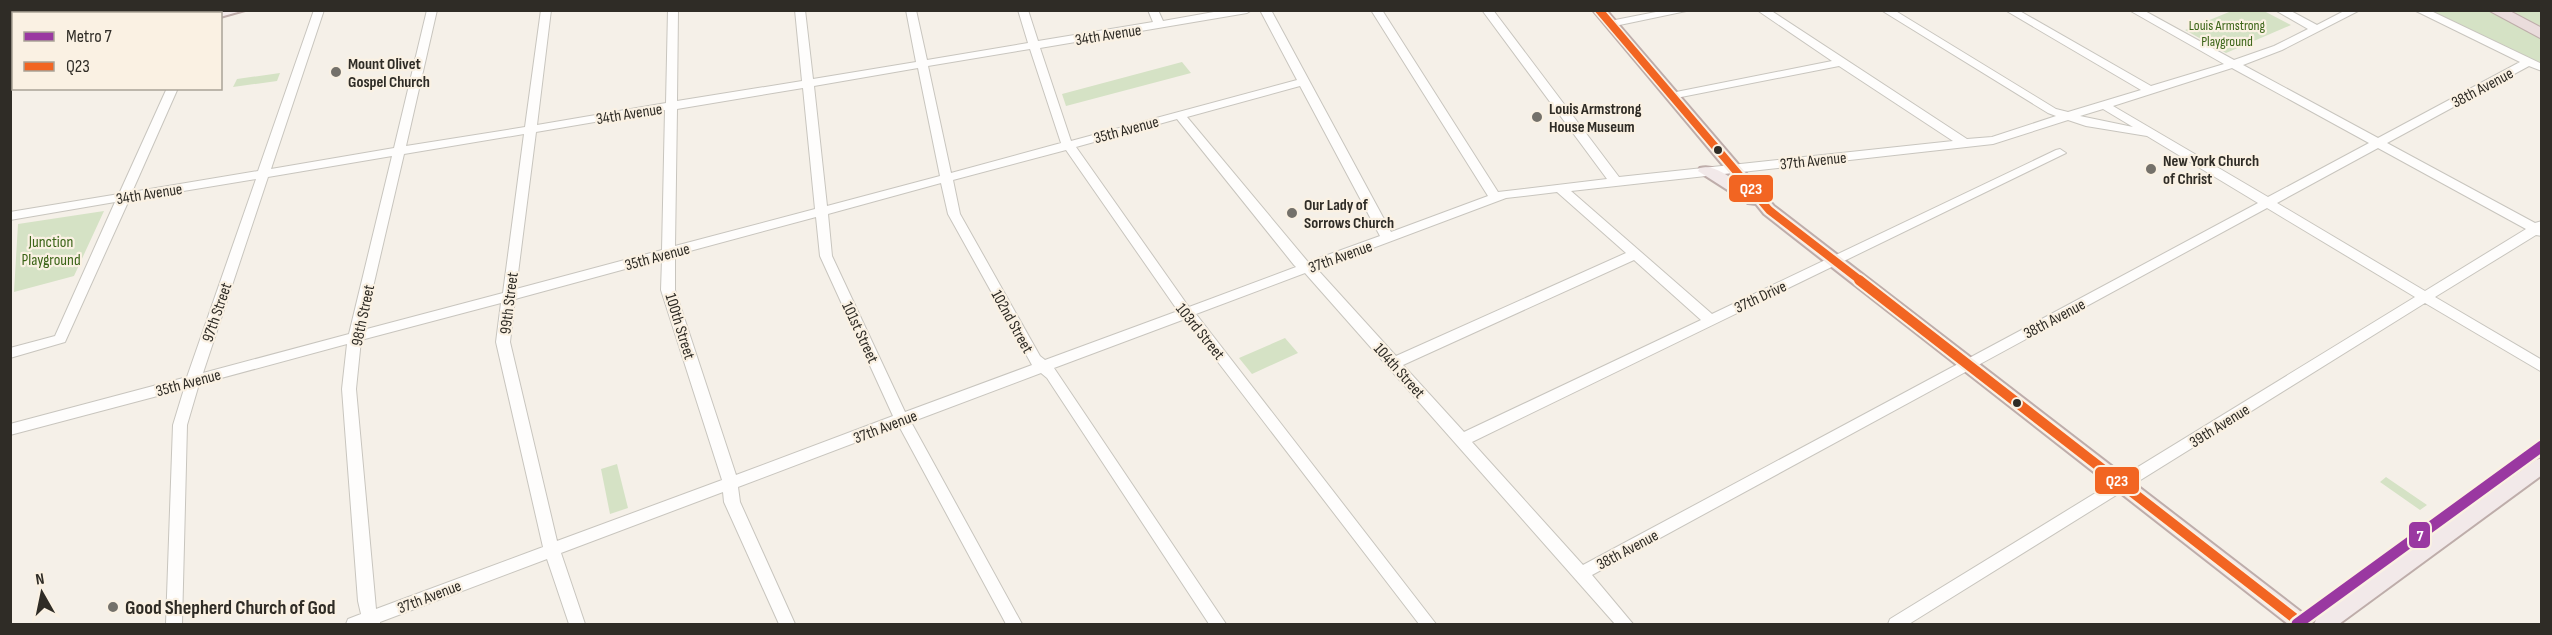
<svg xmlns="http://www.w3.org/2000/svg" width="2552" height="635" viewBox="0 0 2552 635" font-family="'Sofia Sans Condensed',sans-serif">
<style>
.green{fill:#d5e2c5}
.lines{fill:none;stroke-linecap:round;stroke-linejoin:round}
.minor-casing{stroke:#c8c5be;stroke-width:2}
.major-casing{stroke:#beadaa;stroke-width:4}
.highway-casing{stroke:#beadaa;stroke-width:2}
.minor{fill:#fefdfc;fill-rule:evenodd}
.major{fill:#f2e9e9;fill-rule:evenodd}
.highway{fill:#eadcdc;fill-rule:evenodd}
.bus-1-far1-casing{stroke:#faf1e3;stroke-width:11}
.bus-1-casing{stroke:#faf1e3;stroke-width:14}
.bus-1-far1{stroke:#f26522;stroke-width:8}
.bus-1{stroke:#f26522;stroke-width:10}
.metro-1-casing{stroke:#faf1e3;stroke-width:16}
.metro-1{stroke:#9a38a1;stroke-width:11}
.poi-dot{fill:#74716a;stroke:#faf1e3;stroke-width:2}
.bus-dot{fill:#2f2c26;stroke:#faf1e3;stroke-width:2}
.labels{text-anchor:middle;stroke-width:4.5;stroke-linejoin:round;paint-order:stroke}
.far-park-label{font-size:14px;fill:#3b6417;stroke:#faf1e3}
.street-label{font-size:16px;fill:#2f2c26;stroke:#faf1e3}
.poi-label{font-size:16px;font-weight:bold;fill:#2f2c26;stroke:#faf1e3;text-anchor:start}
.park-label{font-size:16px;fill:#3b6417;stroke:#faf1e3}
.near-poi-label{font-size:20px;font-weight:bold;fill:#2f2c26;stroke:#faf1e3;text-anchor:start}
.line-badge{stroke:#faf1e3;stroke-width:2}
.badge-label{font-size:16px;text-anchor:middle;font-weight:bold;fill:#fff}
</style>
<rect width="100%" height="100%" fill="#f5f0e8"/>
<path class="green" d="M2234,10L2264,11L2291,25L2226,53L2185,30Z
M2428,11H2541V64Z
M1182,62L1191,73L1066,106L1062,94Z
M280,73L277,81L233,87L237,79Z
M104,211L74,276L14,292L18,224Z
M1285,338L1298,353L1252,374L1239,358Z
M617,464L628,508L610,514L601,469Z
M2386,477L2427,505L2420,510L2380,482Z"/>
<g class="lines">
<g class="minor-casing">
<path id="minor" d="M91,10H101L100,14H90Z
M202,10H212L211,14H201Z
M314,10H324L271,169L394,148L427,10H437L406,146L525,127L541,10H551L537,125L666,103L668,10H678L677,101L802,81L795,10H805L813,79L916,62L906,10H916L927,60L1028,43L1018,10H1028L1038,41L1153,22L1148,10H1158L1163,21L1225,10H1252L1247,13L1040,48L1071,141L1297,80L1260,10H1271L1391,232L1488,196L1371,10H1382L1498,192L1607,179L1482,10H1493L1619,177L1953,141L1839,66L1671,99L1667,98V94L1671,93L1832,61L1757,10H1770L1967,139L1992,137L2056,116L2048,113L1881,10H1894L2056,109L2068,112L2141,90L2005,10H2018L2151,86L2224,64L2129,10H2143L2234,60L2274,46L2308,29L2275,10H2289L2317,25L2346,10H2360L2282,50L2243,65L2378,138L2520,62L2414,10H2429L2542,64V71L2529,66L2387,143L2535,223L2542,221V236L2536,235L2435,297L2542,360V372L2425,303L1909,624H1888L1890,619L2415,297L2267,208L1592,575L1633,624H1615L1305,273L1196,314L1436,624H1419L1185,319L1054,368L1226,624H1209L1047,378L1041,373L911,422L1022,624H1006L899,426L738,487L740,502L795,624H779L724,502L723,492L561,553L585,624H569L547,559L380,622V624H346L348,619L361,614L358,601L342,389L347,344L199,384L187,425L182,624H166L173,425L184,389L10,435V424L187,377L256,179L129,200L65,342L10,358V348L55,336L115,202L10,220V212L119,194L167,88H178L132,192L258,171ZM1030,49L1061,143L951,173L928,66ZM918,68L940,176L827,206L814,86ZM2232,68L2369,143L2268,197L2113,106ZM1300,86L1380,236L1308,262L1187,117ZM803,88L815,209L675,246L677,109ZM2103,109L2133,127L2080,116ZM665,110L662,250L516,289L536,132ZM1177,119L1294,265L1296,267L1189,307L1186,303L1076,147ZM2068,120L2086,126L2147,136L2258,203L1583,565L1472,442L2066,153L2060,149L2056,150L1712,314L1571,191L1993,144ZM524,134L503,293L363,330L404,154ZM2378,148L2526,229L2425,291L2277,203ZM1066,150L1178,311L1045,360L1040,356L960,214L953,180ZM392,156L349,334L203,373L268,177ZM941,183L948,214L1032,365L905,412L832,256L828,214ZM1557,192L1626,253L1396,356L1317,269L1506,198ZM816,217L820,256L893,416L736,475L675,290V255ZM662,259L661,290L722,480L557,541L510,342L515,299ZM1634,260L1701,320L1464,432L1403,365ZM501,303L496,342L543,547L376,609L356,389L361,340Z
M1666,10H1691L1610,27L1605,24L1610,21Z"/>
</g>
<g class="major-casing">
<path id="major" d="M10,10H17V14H14V23L10,24Z
M217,10H245L220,17V14H212Z
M1593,10H1606L1774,206L2309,618L2312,624H2288L1764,214L1756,204L1748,203L1698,171L1700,168C1713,164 1727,175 1737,182Z
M10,39H14V47H10Z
M2542,458V475L2339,624H2314L2317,618L2536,460Z"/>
</g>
<g class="highway-casing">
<path id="highway" d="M2488,10H2508L2542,28V39Z"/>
</g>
<use href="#minor" class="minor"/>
<use href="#major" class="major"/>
<use href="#highway" class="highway"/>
<g class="bus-1-far1-casing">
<path id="bus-1-far1" d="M1599,10L1769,210L1861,281"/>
</g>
<g class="bus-1-casing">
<path id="bus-1" d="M1859,280L2302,624"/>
</g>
<use href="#bus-1-far1" class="bus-1-far1"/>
<use href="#bus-1" class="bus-1"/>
<g class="metro-1-casing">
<path id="metro-1" d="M2297,624L2542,446"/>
</g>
<use href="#metro-1" class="metro-1"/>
</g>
<g class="poi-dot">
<circle cx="336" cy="72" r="6"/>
<circle cx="1537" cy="117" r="6"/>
<circle cx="2151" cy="169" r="6"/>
<circle cx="1292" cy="213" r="6"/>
<circle cx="113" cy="607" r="6"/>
</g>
<g class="bus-dot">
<circle cx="1718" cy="150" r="5"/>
<circle cx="2017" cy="403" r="5"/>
</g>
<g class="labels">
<g class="far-park-label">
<text x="2227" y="30">Louis Armstrong<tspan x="2227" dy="16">Playground</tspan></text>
</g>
<g class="street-label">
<text transform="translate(1108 34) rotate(-9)" y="6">34th Avenue</text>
<text transform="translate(2482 87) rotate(-28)" y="6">38th Avenue</text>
<text transform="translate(629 113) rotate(-9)" y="6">34th Avenue</text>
<text transform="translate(1126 129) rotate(-15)" y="6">35th Avenue</text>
<text transform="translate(1813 160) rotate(-6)" y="6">37th Avenue</text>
<text transform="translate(149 193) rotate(-9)" y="6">34th Avenue</text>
<text transform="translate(657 256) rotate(-15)" y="6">35th Avenue</text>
<text transform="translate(1340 256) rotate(-20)" y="6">37th Avenue</text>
<text transform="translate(1760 296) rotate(-25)" y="6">37th Drive</text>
<text transform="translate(508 303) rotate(-83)" y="6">99th Street</text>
<text transform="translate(216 312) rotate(-71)" y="6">97th Street</text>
<text transform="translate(362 315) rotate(-78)" y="6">98th Street</text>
<text transform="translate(2054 318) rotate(-28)" y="6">38th Avenue</text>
<text transform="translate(1013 321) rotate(61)" y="6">102nd Street</text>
<text transform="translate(681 326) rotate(73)" y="6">100th Street</text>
<text transform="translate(1201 331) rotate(51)" y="6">103rd Street</text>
<text transform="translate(861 332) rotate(65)" y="6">101st Street</text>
<text transform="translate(1400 370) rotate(48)" y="6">104th Street</text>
<text transform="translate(188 382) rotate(-15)" y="6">35th Avenue</text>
<text transform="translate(2219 425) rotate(-32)" y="6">39th Avenue</text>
<text transform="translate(885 426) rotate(-21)" y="6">37th Avenue</text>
<text transform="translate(1627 549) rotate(-28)" y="6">38th Avenue</text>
<text transform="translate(429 596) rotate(-21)" y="6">37th Avenue</text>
</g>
<g class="poi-label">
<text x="348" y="69">Mount Olivet<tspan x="348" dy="18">Gospel Church</tspan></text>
<text x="1549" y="114">Louis Armstrong<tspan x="1549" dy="18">House Museum</tspan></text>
<text x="2163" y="166">New York Church<tspan x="2163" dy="18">of Christ</tspan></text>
<text x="1304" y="210">Our Lady of<tspan x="1304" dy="18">Sorrows Church</tspan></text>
</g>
<g class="park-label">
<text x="51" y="247">Junction<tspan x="51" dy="18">Playground</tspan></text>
</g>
<g class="near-poi-label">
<text x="125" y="614">Good Shepherd Church of God</text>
</g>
</g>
<g class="line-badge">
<rect x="1728" y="174" width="46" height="29" rx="6" fill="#f26522"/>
<rect x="2094" y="466" width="46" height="29" rx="6" fill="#f26522"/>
<rect x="2408" y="521" width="23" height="28" rx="6" fill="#9a38a1"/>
</g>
<g class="badge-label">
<text x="1751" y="194">Q23</text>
<text x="2117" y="486">Q23</text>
<text x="2420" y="541">7</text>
</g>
<rect width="2552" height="635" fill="none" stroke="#2f2c26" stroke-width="24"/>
<rect x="12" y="12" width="210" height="78" fill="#faf1e3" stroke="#a9a297" stroke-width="1.5"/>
<rect x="24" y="32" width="30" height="9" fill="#9a38a1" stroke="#a9a297" stroke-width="1.5"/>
<text x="66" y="42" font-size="18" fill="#2f2c26">Metro 7</text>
<rect x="24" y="62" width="30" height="9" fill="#f26522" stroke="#a9a297" stroke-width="1.5"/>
<text x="66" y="72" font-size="18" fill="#2f2c26">Q23</text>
<g transform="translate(42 593) rotate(351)" stroke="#faf1e3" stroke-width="4.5" paint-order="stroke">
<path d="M0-4.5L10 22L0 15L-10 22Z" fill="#2f2c26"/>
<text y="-9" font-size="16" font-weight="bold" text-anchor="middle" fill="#2f2c26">N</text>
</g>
</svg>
